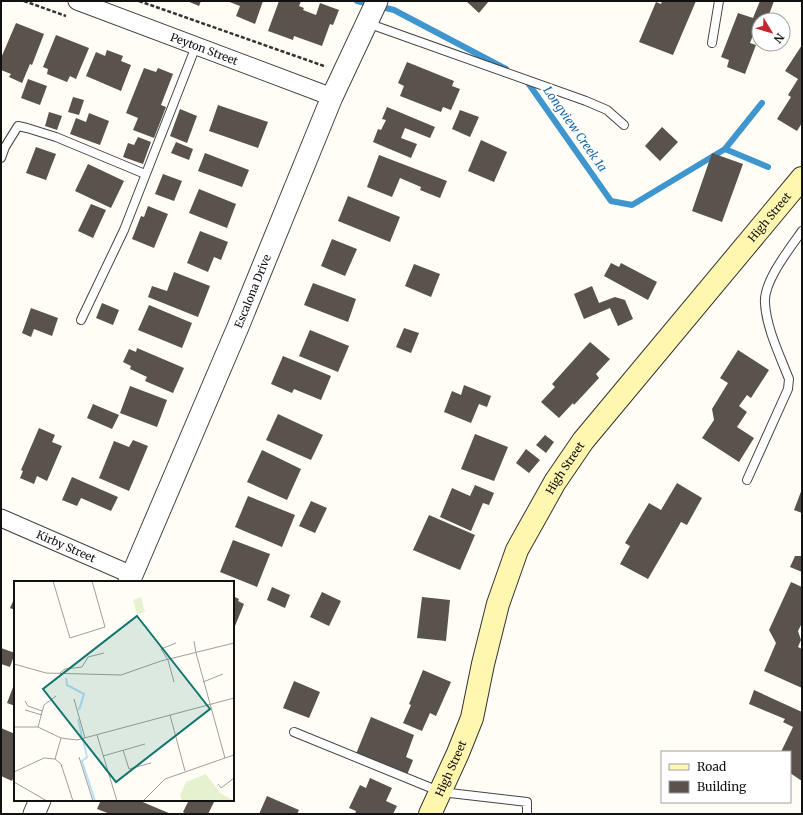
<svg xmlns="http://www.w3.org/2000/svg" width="803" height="815" viewBox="0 0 803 815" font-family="Merriweather,serif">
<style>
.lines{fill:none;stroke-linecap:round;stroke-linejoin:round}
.stream{stroke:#3f96cf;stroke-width:6}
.building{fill:#5a524d}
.service-casing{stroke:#444;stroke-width:10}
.minor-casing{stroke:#444;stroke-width:19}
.tertiary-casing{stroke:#444;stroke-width:23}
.secondary-casing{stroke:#333;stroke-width:24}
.path{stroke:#333;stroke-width:2.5;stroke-dasharray:4 2;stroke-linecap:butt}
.service{stroke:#fff;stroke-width:8}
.minor{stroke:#fff;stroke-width:17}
.tertiary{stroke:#fff;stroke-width:21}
.secondary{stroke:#fff6b0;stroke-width:22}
.labels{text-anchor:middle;stroke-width:4;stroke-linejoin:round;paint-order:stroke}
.street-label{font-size:11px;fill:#111;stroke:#fff}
.water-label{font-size:12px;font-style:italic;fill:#1768a6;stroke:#fff}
.inset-river{fill:none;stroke:#b9e0f7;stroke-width:2}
.inset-road{fill:none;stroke:#a09f9a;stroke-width:1}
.view{fill:#0f766e;fill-opacity:0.15;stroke:#0f766e;stroke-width:2}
.inset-edge{fill:none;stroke:#111;stroke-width:2}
</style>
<rect width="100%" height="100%" fill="#fffdf5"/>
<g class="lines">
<path class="stream" d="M357,1L394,10L506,69
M526,80L611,201L632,205L725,149L768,167
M725,149L762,103"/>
</g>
<path class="building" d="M187,1H201L199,6Z
M227,1H263L255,24L236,16L240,6Z
M279,1H301L299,6L304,8L303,10L316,15L320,3L339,10L333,25L330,24L322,46L294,36L293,40L268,31Z
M466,1H489L479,13Z
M662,1H696L673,55L639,42L656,2L661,4Z
M760,1H774L767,20H759L750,43L756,45L745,74L727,67L729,60L721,57L738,13L753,18Z
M16,23L44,34L32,65L30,64L22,83L9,77L11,74L1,70V58Z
M56,35L89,48L76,79L70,76L67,82L47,74L48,69L43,67Z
M802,45V123L797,131L777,119L791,97L788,95L798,79L785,71Z
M107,50L123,56L121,61L131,65L121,91L86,76L96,52L105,56Z
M407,62L454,81L452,86L460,89L451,110L443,107L441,112L400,96L404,86L398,83Z
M144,68L156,72L158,68L173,74L161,105L166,107L154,138L133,130L138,118L126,113Z
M28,79L47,86L40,105L21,98Z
M73,97L84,100L79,115L68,112Z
M218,105L268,122L258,148L209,131Z
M387,107L435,127L430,138L405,128L401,138L417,144L411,158L373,142L378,129L381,130L386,120L382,119Z
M180,109L197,116L187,143L170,136Z
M460,110L479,117L470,137L452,129Z
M49,112L62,116L57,130L45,126Z
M89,113L109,121L100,145L70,134L76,118L86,122Z
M662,127L678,142L660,161L645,146Z
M138,137L151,142L143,164L123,157L128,143L134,145Z
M481,140L507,152L494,182L468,171Z
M176,142L193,149L189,160L171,153Z
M36,147L56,154L46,180L26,173Z
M205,153L249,170L242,187L198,171Z
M712,153L743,164L722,222L692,211Z
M379,155L447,181L440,198L420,190L421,187L400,178L392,197L367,187Z
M88,164L124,181L111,208L75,191Z
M163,174L182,181L174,201L155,194Z
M199,189L236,204L227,228L189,213Z
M348,196L400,217L390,242L338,221Z
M91,204L106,210L93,238L78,231Z
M148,206L168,214L154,248L132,239L141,216L144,217Z
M200,231L228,242L221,260L214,257L208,272L187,263Z
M332,239L357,249L345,276L321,266Z
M611,263L619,267L621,263L657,282L648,300L604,276Z
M414,264L440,274L431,297L405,286Z
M174,272L210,286L198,317L148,297L152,286L167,291Z
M313,283L356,299L348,322L304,305Z
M592,286L599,303L615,297L625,300L633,319L618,326L610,308L584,319L574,294Z
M102,303L119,310L113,325L96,318Z
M149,305L192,323L182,348L138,330Z
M31,308L58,318L52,336L34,329L31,337L22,333Z
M404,328L419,333L411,353L396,347Z
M310,330L349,346L338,372L299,356Z
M590,342L610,359L596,374L599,378L574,405L573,403L559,418L541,402L555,387L552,384Z
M137,348L184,368L173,393L145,381L147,377L130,369L131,366L123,362L129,349L136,352Z
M738,350L769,370L751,398L747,395L739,406L747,412L737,427L754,438L739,462L702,438L714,420L712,409L728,383L720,378Z
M283,356L331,376L321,400L294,389L292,393L271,384Z
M464,385L491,396L487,407L479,404L471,423L444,412L452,391L461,395Z
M130,386L167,400L157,427L120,413Z
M93,404L119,415L112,429L87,418Z
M278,414L323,435L311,460L266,440Z
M39,428L55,435L52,442L62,446L47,481L37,476L34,484L20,478L23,471L21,470Z
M475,434L508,447L494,481L461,469Z
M545,435L554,442L546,453L536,445Z
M133,440L148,446L129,491L99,478L114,441L129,447Z
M526,449L540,460L529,473L516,463Z
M262,450L301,469L287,500L247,482Z
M72,477L118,497L111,511L81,498L77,506L62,500Z
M677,483L702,498L687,525L681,522L648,579L620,564L630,546L625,543L649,503L661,510Z
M475,485L494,493L489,505L483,503L471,531L440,517L452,488L470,496Z
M802,489V513L794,510Z
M248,496L295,515L282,547L235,527Z
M311,501L327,508L315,533L299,526Z
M429,515L475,535L460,570L413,550Z
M233,540L270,554L257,587L220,572Z
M795,556H802V572L790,567Z
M791,582L802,587V623L798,631L801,640L798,647L802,649V688L764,671L776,643L769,630Z
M272,587L290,595L285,608L267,600Z
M322,592L341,601L329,626L310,617Z
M233,596L239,599L238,601L244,604L235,626L233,625Z
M15,597V610L10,608Z
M422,597L450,600L446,641L417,638Z
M1,648L15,653L10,667L1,664Z
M423,670L451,682L436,716L430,713L422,731L403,723L411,705L409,704Z
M294,681L320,692L309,718L283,708Z
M15,682V706L7,703Z
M754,690L802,712V781L790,773V752H781L793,727L783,722L785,719L749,704Z
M371,717L414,735L406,757L413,760L407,775L356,754Z
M1,728L15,734V774L12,781L1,776Z
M370,778L392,788L386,801L397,806L393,814H355L356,811L349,808L360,785L366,788Z
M267,796L299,810L297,814H259Z
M101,800H138L171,814H110L97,809Z
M189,800H215L208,814H186L183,812Z"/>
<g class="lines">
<g class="service-casing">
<path id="service" d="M367,23L586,101L607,110L624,125
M712,43L719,1
M1,158L5,147L18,126L27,128L56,137L145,174
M81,320L124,230L196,46
M747,480L788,389L789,379C780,356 766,327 765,303C763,282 790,248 802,231
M294,732L441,792L527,802V814"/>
</g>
<g class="minor-casing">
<g id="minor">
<path id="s1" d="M77,1L332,97"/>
<path id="s2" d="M1,518L132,575"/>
</g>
</g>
<g class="tertiary-casing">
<g id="tertiary">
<path id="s3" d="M129,582L238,327L332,97L377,1"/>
<path d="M34,814L40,800"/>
</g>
</g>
<g class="secondary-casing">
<g id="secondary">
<path id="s4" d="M430,814L458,753L472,718L483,664L498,604L517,550L555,482L583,441L802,178"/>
</g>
</g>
<path class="path" d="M24,1L66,16
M139,1L324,66"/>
<use href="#service" class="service"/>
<use href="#minor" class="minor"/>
<use href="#tertiary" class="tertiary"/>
<use href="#secondary" class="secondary"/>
</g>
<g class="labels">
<g class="street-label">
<text dy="4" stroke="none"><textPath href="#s1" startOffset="136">Peyton Street</textPath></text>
<text dy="4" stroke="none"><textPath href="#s4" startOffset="698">High Street</textPath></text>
<text dy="4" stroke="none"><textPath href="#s3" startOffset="316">Escalona Drive</textPath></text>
<text dy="4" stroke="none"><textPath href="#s4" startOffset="374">High Street</textPath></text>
<text dy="4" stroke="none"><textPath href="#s2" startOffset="71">Kirby Street</textPath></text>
<text dy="4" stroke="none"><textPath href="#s4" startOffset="50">High Street</textPath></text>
</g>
<g class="water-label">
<text transform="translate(575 129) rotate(55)" y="4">Longview Creek 1a</text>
</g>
</g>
<g transform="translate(14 581)">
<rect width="220" height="220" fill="#fffdf5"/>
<path d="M127,16L131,31L123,33L119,19ZM192,193L206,212L220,220H168L166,214L172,201Z" fill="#e6f2cf"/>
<path class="inset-river" d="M52,97L53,104L70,113L65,129M64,138L68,156M69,159L73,176L68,180L81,220"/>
<path class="inset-road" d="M39,0L56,57L91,46L78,0M180,60L182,72M182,72L211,177L220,174M0,83L32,92L107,94L147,80L220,62M46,92L51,88L68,86L74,76L90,72M160,101L154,79L147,68L162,62M189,101L209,93M60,118L71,157M11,120L14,125L28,130M11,129L28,134M156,134L171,190M0,146H24L47,157L63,159L220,117M24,146L30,124L42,115M83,154L103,220M109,169L115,188L137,182M89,175L131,163M65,176L79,220M41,178L47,157M0,191L30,177L41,178L47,183L59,220M0,201L33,220M204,203L207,207L220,197M129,220L151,198L211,177"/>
<path class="view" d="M123,35L196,128L102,201L29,108Z"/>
<rect width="220" height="220" class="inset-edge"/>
</g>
<rect width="803" height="815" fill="none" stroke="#111111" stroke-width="4"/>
<rect x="661" y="751" width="130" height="52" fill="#ffffff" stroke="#a0a0a0"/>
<rect x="669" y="764" width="20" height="6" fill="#fff6b0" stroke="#a0a0a0"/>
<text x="697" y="771" font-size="12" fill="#111111">Road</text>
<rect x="669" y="781" width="20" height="12" fill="#5a524d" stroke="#a0a0a0"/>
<text x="697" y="791" font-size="12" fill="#111111">Building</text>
<g transform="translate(771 32) rotate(128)"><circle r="19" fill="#ffffff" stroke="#a0a0a0"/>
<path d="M0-3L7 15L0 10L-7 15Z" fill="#c4262e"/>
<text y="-6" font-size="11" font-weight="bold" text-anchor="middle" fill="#111111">N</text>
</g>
</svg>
